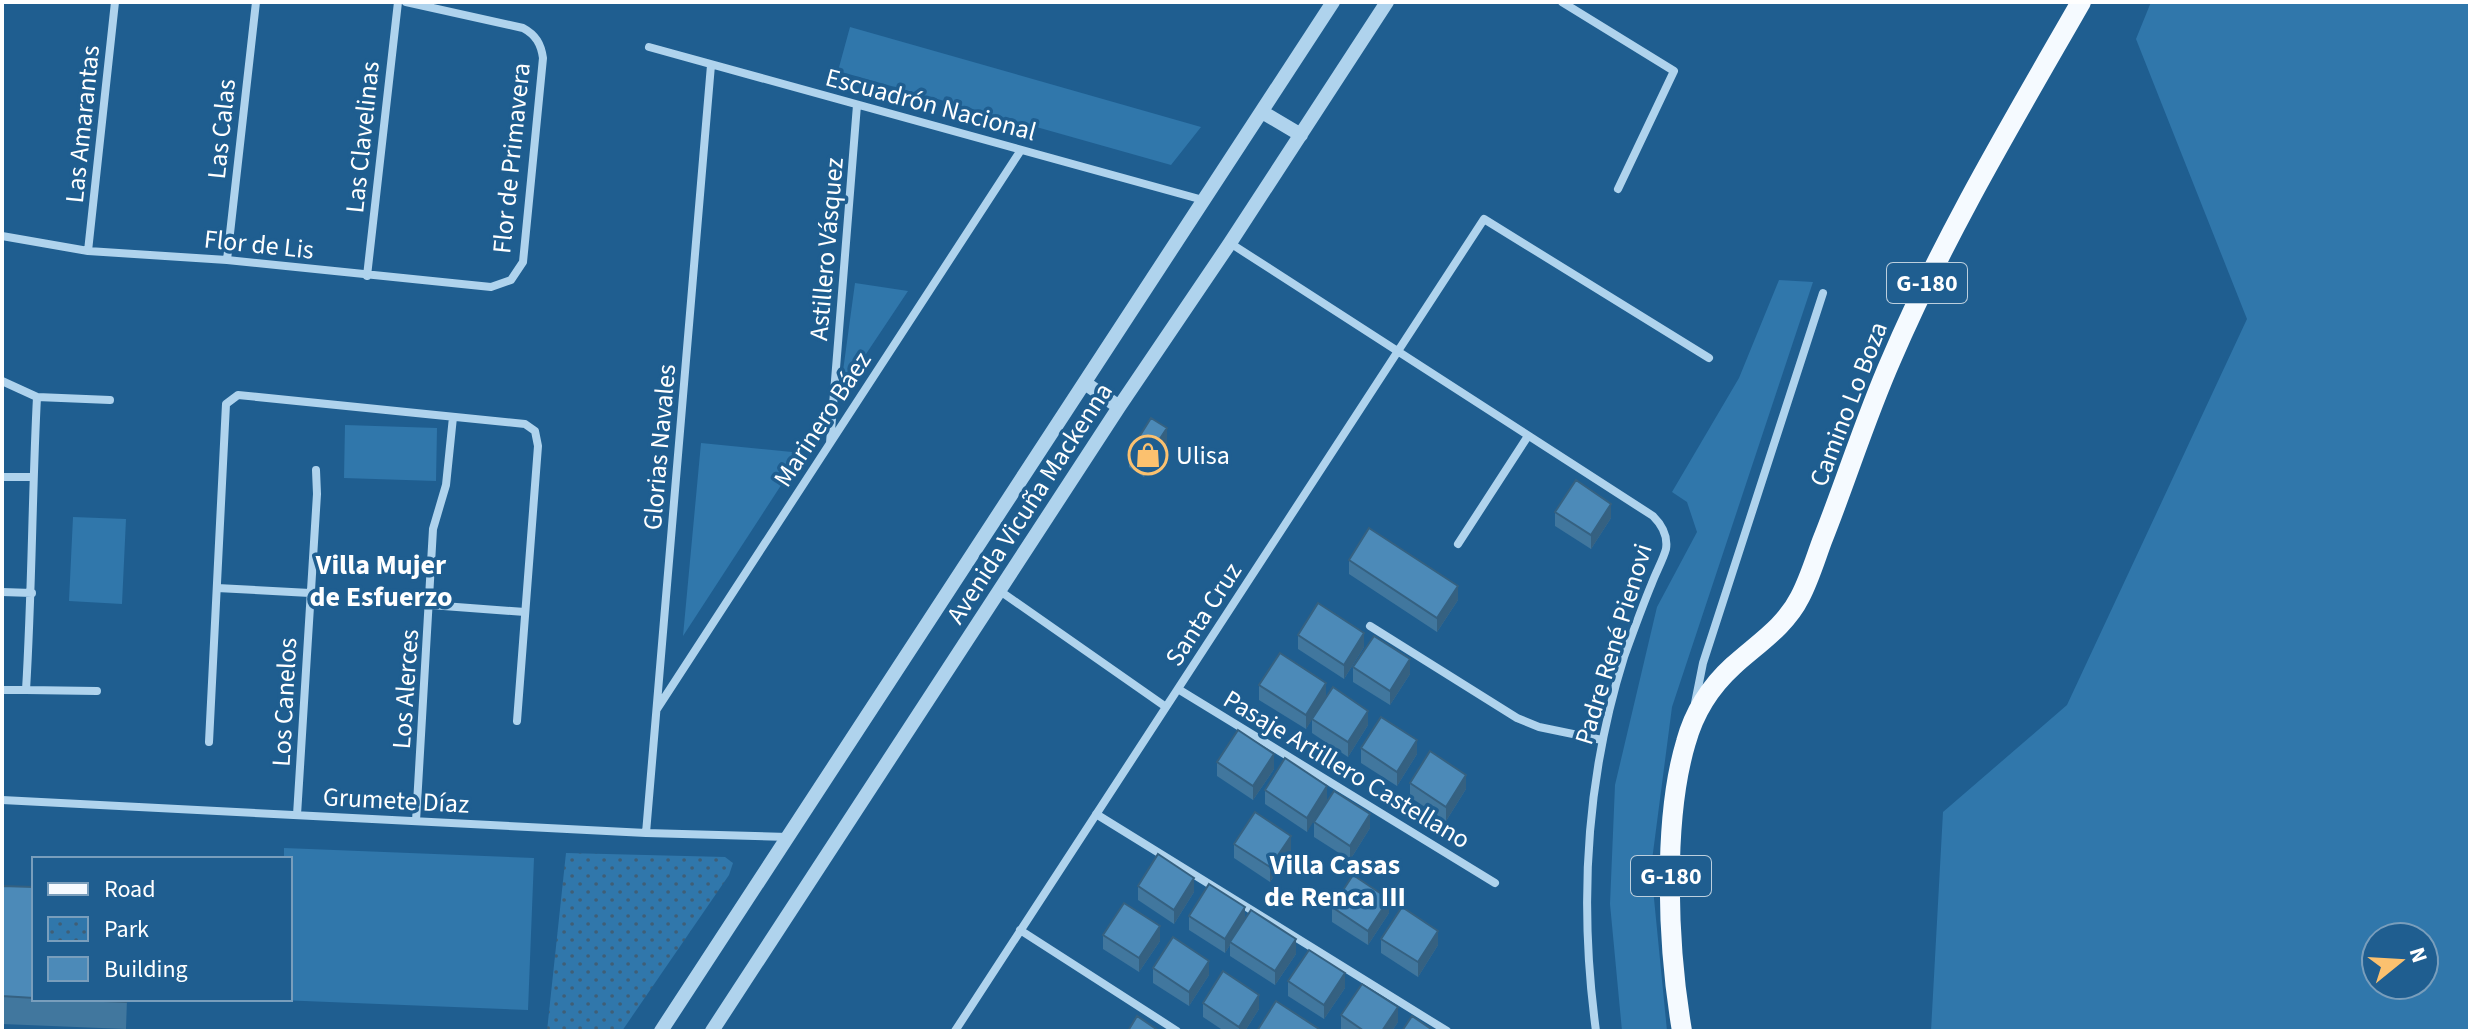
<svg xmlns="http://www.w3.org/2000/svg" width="2472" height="1033" viewBox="0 0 2472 1033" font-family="'Source Sans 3',sans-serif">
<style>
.grass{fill:#3077ab;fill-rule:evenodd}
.park{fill:url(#park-dots)}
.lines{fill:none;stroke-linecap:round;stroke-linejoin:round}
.minor{stroke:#afd3ed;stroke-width:8}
.tertiary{stroke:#afd3ed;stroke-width:14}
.primary{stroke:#f5faff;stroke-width:20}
.wall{fill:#41779e}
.shaded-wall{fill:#356181}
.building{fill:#4c8ab8;stroke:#356181;stroke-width:2}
.labels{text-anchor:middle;stroke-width:7;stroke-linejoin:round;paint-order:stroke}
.shield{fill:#1f5e90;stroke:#bccfde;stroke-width:2}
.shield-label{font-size:24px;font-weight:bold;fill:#fff}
.street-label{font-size:26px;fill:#fff;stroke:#1f5e90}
.poi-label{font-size:26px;fill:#fff;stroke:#1f5e90;text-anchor:start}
.neighbourhood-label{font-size:28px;font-weight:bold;fill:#fff;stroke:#1f5e90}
</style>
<defs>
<pattern id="park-dots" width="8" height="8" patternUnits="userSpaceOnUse" patternTransform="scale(2)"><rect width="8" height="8" fill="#3077ab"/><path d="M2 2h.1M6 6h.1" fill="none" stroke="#3f5f77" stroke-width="1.8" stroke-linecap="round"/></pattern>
</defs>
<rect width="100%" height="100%" fill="#1f5e90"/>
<path class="grass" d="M2151,2H2470V1031H1931L1943,812L2067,705L2247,319L2136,39ZM2424,937V985H2376V937Z
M850,27L1201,127L1171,165L838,71Z
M1779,280L1813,282L1672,707L1651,868L1667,1031H1622L1610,904L1615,785L1657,607L1697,532L1687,502L1672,492L1739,378Z
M855,283L908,291L840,393Z
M345,425L437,428L436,481L344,478Z
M701,443L802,453L683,636Z
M73,517L126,519L122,604L69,601Z
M284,848L534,858L528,1010L279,1000L290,999V859H284Z"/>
<path class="park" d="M566,853L725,857L733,863L729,875L622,1031H547Z"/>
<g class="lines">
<path class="minor" d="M1562,2L1674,71L1618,189
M649,47L1203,200
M2,236L88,251L227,260L491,287L511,280L523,262L543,58C541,44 536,35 523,28L406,2
M1230,243L1653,516C1662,525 1668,536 1666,549C1663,560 1656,572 1652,583C1642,607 1633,632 1624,657C1586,778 1579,906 1596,1031
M88,251L115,2
M227,260L256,2
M367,276L398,2
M2,381L37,397
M830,443L857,105
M2,477H33
M1458,544L1528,436
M217,588L310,593
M1000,591L1166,707
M2,592L32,593
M430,605L525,612
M1370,626L1517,718L1539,727L1602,740
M1178,689L1495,883
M2,690H26C32,592 32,494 37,397L110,400
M26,690L97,691
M1695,703L1703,663L1823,293
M657,709L1021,150
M209,742L226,404L238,395L525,424L535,431L538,446L517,721
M2,800L646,833L788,837
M1096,814L1447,1031
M297,815L317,494L316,470
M416,821L433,529L446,485L453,417
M646,833L711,65
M1020,930L1177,1031
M955,1031L1484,219L1709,358"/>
<path class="tertiary" d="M1262,112L1301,135
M1085,383L1119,407
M661,1031L1333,2
M712,1031L1119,407L1230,243L1387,2"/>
<path class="primary" d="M1682,1031C1668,949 1662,822 1686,742C1694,713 1710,687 1733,666C1757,644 1785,627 1800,597C1809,580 1815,560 1822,541C1846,481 1865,419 1891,360C1944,236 2014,119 2081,2"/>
</g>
<path class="wall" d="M1167,443L1144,477L1129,467V453Z
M1555,512L1611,518L1591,549L1555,526Z
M1349,560L1458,600L1437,632L1349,574Z
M1298,635L1364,647L1344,679L1298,649Z
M1353,667L1410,674L1390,705L1353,682Z
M1259,685L1326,697L1368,725L1348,757L1312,733V719L1306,729L1259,700Z
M1361,748L1417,754L1397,786L1361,763Z
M1217,762L1274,769L1253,800L1217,776Z
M1410,783L1466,789L1446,821L1410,797Z
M1327,786L1307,832L1265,804V790Z
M1314,822L1370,828L1350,860L1314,837Z
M1234,844L1291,850L1270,882L1234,858Z
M2,886L34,887V999H127L126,1029L2,1024Z
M1138,886L1194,892L1174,924L1138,900Z
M1332,907L1389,913L1368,945L1332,922Z
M1189,916L1245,919L1296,954L1275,985L1230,956V945L1225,953L1189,930Z
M1103,935L1160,941L1139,972L1103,949Z
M1381,939L1438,945L1418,977L1381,953Z
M1153,968L1209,975L1189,1006L1153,983Z
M1288,981L1345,988L1324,1019L1288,996Z
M1203,1003L1259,1009L1245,1031H1224L1203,1017Z
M1341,1015L1398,1022L1392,1031H1343L1341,1030Z"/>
<path class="shaded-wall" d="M1167,428V443L1144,477V463Z
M1611,504V518L1591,549V535Z
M1458,586V600L1437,632V618Z
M1364,633V647L1344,679V665Z
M1410,659V674L1390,705V691Z
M1326,683V698L1306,729V715Z
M1368,711V725L1348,757V742Z
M1417,740V754L1397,786V772Z
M1274,754V769L1253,800V786Z
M1466,775V789L1446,821V807Z
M1327,786V800L1307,832V818Z
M1370,814V828L1350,860V846Z
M1291,836V850L1270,882V867Z
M1194,878V892L1174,924V910Z
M1389,899V913L1368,945V931Z
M1245,907V922L1230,942V945L1225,953V939Z
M1160,926V941L1139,972V958Z
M1438,931V945L1418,977V962Z
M1296,939V954L1275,985V971Z
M1209,961V975L1189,1006V992Z
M1345,973V988L1324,1019V1005Z
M1259,995V1009L1245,1031H1239V1027Z
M1398,1007V1022L1392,1031H1382Z"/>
<path class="building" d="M1151,418L1167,428L1144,463L1129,453Z
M1576,480L1611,504L1591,535L1555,512Z
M1369,528L1458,586L1437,618L1349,560Z
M1318,603L1364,633L1344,665L1298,635Z
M1374,636L1410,659L1390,691L1353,667Z
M1280,653L1326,683L1306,715L1259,685Z
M1333,687L1368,711L1348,742L1312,719Z
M1381,717L1417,740L1397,772L1361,748Z
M1238,730L1274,754L1253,786L1217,762Z
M1430,751L1466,775L1446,807L1410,783Z
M1285,758L1327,786L1307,818L1265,790Z
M1334,791L1370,814L1350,846L1314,822Z
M1255,812L1291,836L1270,867L1234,844Z
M1158,854L1194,878L1174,910L1138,886Z
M1353,875L1389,899L1368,931L1332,907Z
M1209,884L1245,907L1225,939L1189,916Z
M2,886L34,887V998L2,996Z
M1124,903L1160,926L1139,958L1103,935Z
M1402,907L1438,931L1418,962L1381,939Z
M1251,910L1296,939L1275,971L1230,942Z
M1173,937L1209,961L1189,992L1153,968Z
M1309,950L1345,973L1324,1005L1288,981Z
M1223,971L1259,995L1239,1027L1203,1003Z
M1362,984L1398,1007L1382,1031H1364L1341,1015Z
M57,999H126V1002Z
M1276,1001L1322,1031H1257Z
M1137,1016L1159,1031H1128Z
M1412,1016L1434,1031H1402Z"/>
<defs>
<g id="shop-ring" transform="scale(2)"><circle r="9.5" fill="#1f5e90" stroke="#fbc16f" stroke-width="1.5"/><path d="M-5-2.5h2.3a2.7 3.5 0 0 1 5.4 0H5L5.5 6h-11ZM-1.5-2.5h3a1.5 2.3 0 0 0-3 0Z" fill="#fbc16f"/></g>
</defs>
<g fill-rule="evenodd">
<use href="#shop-ring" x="1148" y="455"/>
</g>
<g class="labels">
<g class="shield">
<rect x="1887" y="263" width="80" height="40" rx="6"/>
<rect x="1631" y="856" width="80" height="40" rx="6"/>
</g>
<g class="shield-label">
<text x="1927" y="291">G-180</text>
<text x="1671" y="884">G-180</text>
</g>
<g class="street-label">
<text transform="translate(931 104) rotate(15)" y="9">Escuadrón Nacional</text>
<text transform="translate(82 124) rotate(-84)" y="9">Las Amarantas</text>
<text transform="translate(221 129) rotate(-84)" y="9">Las Calas</text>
<text transform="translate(362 137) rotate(-84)" y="9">Las Clavelinas</text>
<text transform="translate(511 158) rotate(-84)" y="9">Flor de Primavera</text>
<text transform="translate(259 244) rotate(6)" y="9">Flor de Lis</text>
<text transform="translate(826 249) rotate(-85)" y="9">Astillero Vásquez</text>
<text transform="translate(1848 404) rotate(-69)" y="9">Camino Lo Boza</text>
<text transform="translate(822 419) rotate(-57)" y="9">Marinero Báez</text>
<text transform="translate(659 447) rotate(-85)" y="9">Glorias Navales</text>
<text transform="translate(1029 503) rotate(-57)" y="9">Avenida Vicuña Mackenna</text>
<text transform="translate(1203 614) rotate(-57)" y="9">Santa Cruz</text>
<text transform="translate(1613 644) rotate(-73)" y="9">Padre René Pienovi</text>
<text transform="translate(405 689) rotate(-86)" y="9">Los Alerces</text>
<text transform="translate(284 702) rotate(-87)" y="9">Los Canelos</text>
<text transform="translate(1347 769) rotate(31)" y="9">Pasaje Artillero Castellano</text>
<text transform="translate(396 800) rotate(3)" y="9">Grumete Díaz</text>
</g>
<g class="poi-label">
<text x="1176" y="464">Ulisa</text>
</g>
<g class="neighbourhood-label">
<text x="381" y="574">Villa Mujer<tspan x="381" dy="32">de Esfuerzo</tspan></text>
<text x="1335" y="874">Villa Casas<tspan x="1335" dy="32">de Renca III</tspan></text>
</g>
</g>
<rect width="2472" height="1033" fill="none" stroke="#ffffff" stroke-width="8"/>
<rect x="32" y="857" width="260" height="144" fill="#1f5e90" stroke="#799ebc" stroke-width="2"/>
<rect x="48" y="883" width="40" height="12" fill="#f5faff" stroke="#799ebc" stroke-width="2"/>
<text x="104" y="897" font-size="24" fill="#ffffff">Road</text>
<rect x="48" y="917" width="40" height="24" fill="url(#park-dots)" stroke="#799ebc" stroke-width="2"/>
<text x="104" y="937" font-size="24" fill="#ffffff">Park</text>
<rect x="48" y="957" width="40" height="24" fill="#4c8ab8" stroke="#799ebc" stroke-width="2"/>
<text x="104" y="977" font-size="24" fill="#ffffff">Building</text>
<g transform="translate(2400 961) rotate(72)"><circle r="38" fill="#1f5e90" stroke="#799ebc" stroke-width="2"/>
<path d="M0-6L14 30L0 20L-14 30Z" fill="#fbc16f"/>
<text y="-12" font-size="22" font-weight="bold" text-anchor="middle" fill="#ffffff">N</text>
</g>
</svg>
